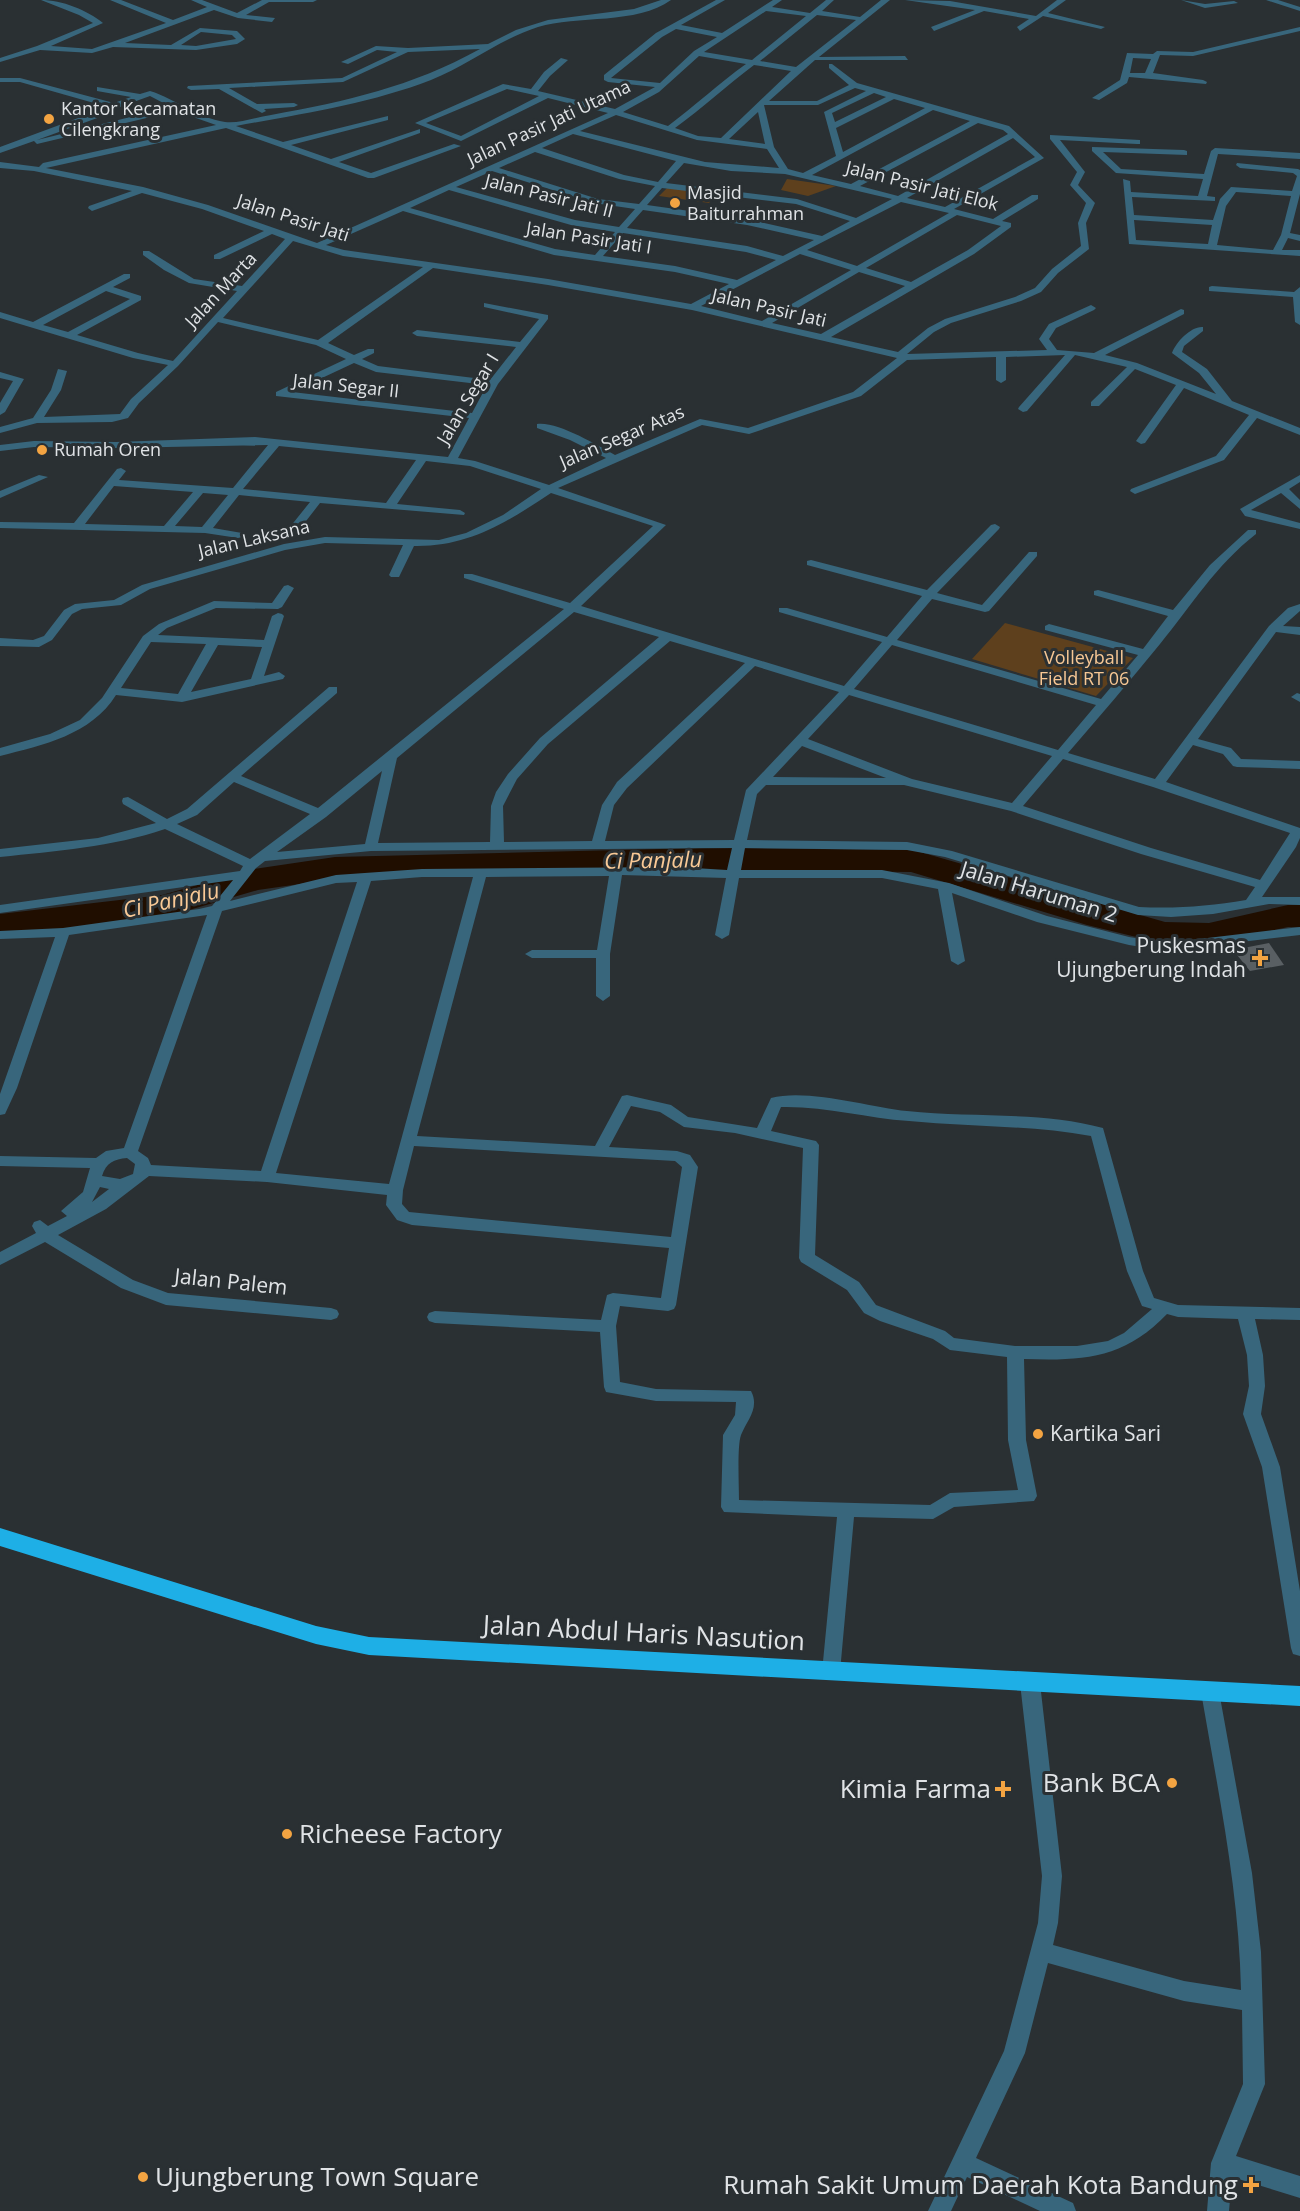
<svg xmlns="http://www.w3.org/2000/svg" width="1300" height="2211" viewBox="0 0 1300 2211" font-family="'Open Sans',sans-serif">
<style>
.green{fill:#5e401d}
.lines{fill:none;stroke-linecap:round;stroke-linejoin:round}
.river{fill:#200e00;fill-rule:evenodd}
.building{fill:#595f63}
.minor{fill:#38667c;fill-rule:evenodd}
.highway{fill:#1eafe6;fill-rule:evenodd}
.poi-dot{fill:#f3a442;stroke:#2a3033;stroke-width:2}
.labels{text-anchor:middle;stroke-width:6;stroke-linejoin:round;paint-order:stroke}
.far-poi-label{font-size:18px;fill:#e0e3e6;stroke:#2a3033;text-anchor:start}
.far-street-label{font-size:18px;fill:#e0e3e6;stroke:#2a3033}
.far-park-label{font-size:18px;fill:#f7c794;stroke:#2a3033}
.street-label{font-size:21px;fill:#e0e3e6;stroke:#2a3033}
.poi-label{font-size:21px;fill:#e0e3e6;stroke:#2a3033;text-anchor:end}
.water-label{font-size:22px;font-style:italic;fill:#f9c996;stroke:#2a3033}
.near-street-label{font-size:26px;fill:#e0e3e6;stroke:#2a3033}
.near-poi-label{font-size:26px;fill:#e0e3e6;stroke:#2a3033;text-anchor:end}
</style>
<rect width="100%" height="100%" fill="#2a3033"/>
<path class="green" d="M787,179L836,186L808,196L781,190Z
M668,187L717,194L709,203L659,196Z
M1005,623L1133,658L1096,696L972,659Z"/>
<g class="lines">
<path class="river" d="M700,848L913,850L1165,922L1209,923L1288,905H1300V927H1288L1209,945L1165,944L1087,925L911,872L700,870L335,879L258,890L165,917L0,936V914L162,895L254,869L335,857Z"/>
</g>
<path class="building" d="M1269,943L1284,965L1250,971L1233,950Z"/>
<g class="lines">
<path class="minor" d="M41,0C62,0 87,10 103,23L51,46L92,49L166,23L110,0H121L173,20L207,7L191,0H202L237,13L262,0H317L313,2H269L246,15L275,18L272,22L238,18L214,10L125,43L171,45L200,28L237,31L245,39L237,44L196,50L113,47L92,53L40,50L0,62V58L37,46L93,23L79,15ZM201,32L232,35L236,39L196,46L181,45Z
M661,0H671C637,25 577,15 538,27C500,39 468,65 431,80C369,104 301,114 236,126L283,142L388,116V120L291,145L331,159L420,129V133L339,162L371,173L454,144L461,146L374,178H368L226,128L46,168L143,187L208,205L317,243L608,113L548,98L461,141L415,123L503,84L531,89L544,72L561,58L568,60L550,76L538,91L615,109L655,87L608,82L604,80V75L656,33L716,0H725L681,25L722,33L773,0H782L772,7L810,13L826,0H834L822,11L860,17L881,0H890L819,57L905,56L908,60H815L769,101H817L849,85L829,68V64H832L857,83L1009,126L1044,158L954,209L993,219L1032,195H1038V199L1002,221L1011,223V227L974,254L831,337L898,352L928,328L945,319L1015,297L1035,288L1052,269L1081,246L1078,223L1086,203L1070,185L1077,172L1050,139V135L1140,140V144H1137L1060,140L1085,172L1078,185L1095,203L1086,223L1089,249L1058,273L1041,292L1021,301L951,323L934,332L907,354L1047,350L1039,339L1049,324L1091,305L1096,308L1094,310L1056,328L1049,339L1057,350L1094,353L1181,309L1184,310V314L1105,355L1137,363L1216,394L1199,373L1172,353C1176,342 1191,326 1203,327V331L1184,346L1182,352L1207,369L1232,401L1300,428V435L1257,418L1224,460L1135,494L1130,491L1131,489L1216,456L1249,415L1184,388L1145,443L1141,444L1136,441L1176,385L1135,369L1099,406H1091V402L1127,367L1075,355L1027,411L1023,412L1018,409L1019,407L1065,355L1006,357V380L1001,383L996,380V357L907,360L861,396L749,434L702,425L558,488L666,525L581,606L844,686L882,642L779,612V608H787L887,637L922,596L807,565V561L811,560L927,590L991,525L995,524L1000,527L999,529L937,593L982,605L1029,552H1037V556L989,611L985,612L932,599L897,640L1101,699L1138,655L1045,630V626L1049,624L1143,649L1168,616L1094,595V591L1098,590L1173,610L1210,565L1248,530H1256V534C1216,565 1191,606 1160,644C1130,681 1099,717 1068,753L1155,779L1269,626L1288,608L1300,604V611L1283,626L1300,627V635L1276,632L1198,739L1231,748L1241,759L1300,761V769L1237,767L1233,766L1223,754L1193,745L1166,782L1300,828V838L1296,847L1262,897H1300V905L1269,904L1213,914L1171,917L1138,915L945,857L907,850L745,848L741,870H882L949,883L1047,916L1129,937L1166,943L1300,927V935L1166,951L1129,945L1037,922L952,893L965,961L958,965L951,961L938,889L882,878H739L729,935L722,939L715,935L726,878L622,875L610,954V996L603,1001L596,996V958H532L525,954L532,950H597L609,876L486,877L417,1136L595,1146L622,1096L627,1095L671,1105L688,1117L757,1128L771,1098C807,1088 869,1107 907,1111C971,1118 1041,1111 1103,1128L1143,1271L1154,1298L1178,1305L1300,1308V1320L1255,1319L1263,1355L1265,1386L1261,1414L1280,1467L1300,1591V1656L1293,1654L1291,1648L1262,1467L1243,1414L1249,1386L1247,1355L1238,1319L1178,1317L1167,1314C1124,1359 1083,1361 1024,1359L1026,1440L1037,1496L1034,1501L954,1507L933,1519L854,1517L840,1672L838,1678L831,1680L824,1678L822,1672L837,1517L724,1512L721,1507L723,1435L735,1415L736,1402L656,1401L606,1392L604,1387L600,1332L435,1323L429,1321L427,1317L429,1313L435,1311L601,1320L607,1295L613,1293L661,1298L669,1248L412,1225L397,1220L386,1205L387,1195L267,1182L149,1176L106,1209L58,1235L133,1280L168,1293L331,1308L337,1310L339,1314L337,1318L331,1320L166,1305L121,1288L45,1242L0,1265V1252L36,1233L32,1226L34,1222L40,1220L48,1226L67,1216L61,1211L83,1192L90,1168L0,1166V1156L96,1158L106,1151L124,1148L207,915L69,935L17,1088L5,1114L0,1115V1094L55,937L0,939V931L63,928L199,909L212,906L233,880L0,913V905L240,871L243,866L165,829C112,847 56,851 0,857V849L98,838L156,823L123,804L122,801L123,798L128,797L167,819L187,809L329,687H337V693L241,776L318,808L564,609L464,578V574H472L570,603L653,526L551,493C507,522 469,547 414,546L399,577H391L389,575L403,545L325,543L285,550L150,589L121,605L82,609L72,614L52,640L39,647L0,646V638L33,640L44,636L64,610L75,604L114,600L142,585L284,544L325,537L439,540L466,533L503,515L541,489L470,466L426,461L397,504L460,510L465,513L464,515L320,503L296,534L292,535L286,532L310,502L239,495L213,528L242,533V537L238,538L205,533L0,528V522L74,523L117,469L121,468L126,471L119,480L233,488L268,445L116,448L34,447L0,451V445L34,441L116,442L255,437L448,457L469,418L276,396V392L346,359L316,345L218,322L178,366L139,403L128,418L112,422L37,423L0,433V427L33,418L51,390L58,369L67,371L61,390L44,417L120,414L131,399L168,365L133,358L0,318V312L33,322L124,274H130V278L113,287L141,296V300L77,335L138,353L173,361L237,291L189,283L164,270L143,255V251H149L194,279L242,286L285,239L272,234L220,259H214V255L264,231L202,209L142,193L92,211L88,208L89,206L132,191L34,171L0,168V162L39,167L43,163L216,125L176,111L37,144L34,141L0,153V147L108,107L20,82H0V78H20L114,103L131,97L97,91V87L140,94L150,91C176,99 197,118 225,122C238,124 257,117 271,115C347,101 411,87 480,49L408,52L343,82L229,88L257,104L294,103L298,105L294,107L264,109L266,111L262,113L219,89L191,90L187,88L188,86L342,78L397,52L377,50L348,64L341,62L376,46L408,48L488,44L516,30L548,20L634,9ZM766,11L806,16L752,60L704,52ZM817,15L856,20L796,67L760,61ZM676,29L717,37L694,51L660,83L611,78L662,37ZM699,56L746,64C719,83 695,106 668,126L623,112L659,92ZM754,65L791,71L721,138L698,136L675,128C703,108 727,85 754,65ZM855,88L866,91L824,112L836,156L803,173L788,169L774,147L764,105H818ZM507,89L539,96L461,136L426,123ZM874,93L886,97L835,122L832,113ZM150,96L171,107L37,140L111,113L117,108ZM894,99L925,108L843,152L836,128ZM933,110L970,121L851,184L812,175ZM758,112L765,144L729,139ZM616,115L697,140L767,149L779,168L705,162L580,131ZM978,123L1003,130L1008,134L898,196L860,186ZM573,134L676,161L658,182L624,175L542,148ZM1013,138L1035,157L945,207L907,198ZM535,152L619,179L655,186L639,204L598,199L499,168ZM684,163L731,171L785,174L892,199L856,218L797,199L666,183ZM492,171L594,203L635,209L619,227L575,220L456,187ZM662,188L796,204L850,221L822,236L747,219L647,205ZM449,190L571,225L615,232L595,255L555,249L410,208ZM901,202L949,213L857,266L807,250ZM643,210L747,225L814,240L783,256L747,246L627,228ZM403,211L554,255L675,272L729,284L691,304L548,279L344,250L326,245ZM957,215L1001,226L968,250L911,282L866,268ZM623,233L746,252L776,260L737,280L675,266L603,256ZM293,241L343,256L423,267L318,340L223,318ZM800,254L851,270L762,321L701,306ZM433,268L548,285L692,310L897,358L853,392L748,428L700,419L615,455C597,445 557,421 537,424V428L570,440L606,458L549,485L475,461L458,458L498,384L548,319V315L484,303V307L539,319L520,342L417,330L412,333L417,336L516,347L490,380L378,366L362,359L374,353V349H368L354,355L328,343ZM859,272L905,286L821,334L772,323ZM106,291L130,299L68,332L43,325ZM354,363L376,372L487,385L472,413L292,392ZM279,446L416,460L386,503L243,489ZM114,486L193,492L164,526L85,524ZM203,493L228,495L202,527L175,526ZM574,612L659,637L540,738L508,774L496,792L491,806L490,842L378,843L397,758ZM670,641L745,663L617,782L602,805L592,841L504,842L503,806L517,779L548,744ZM892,645L1096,705L1058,750L854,689ZM755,666L839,692L746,790L734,840L605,841L614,805L627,788ZM849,695L1052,756L1012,803L912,779L808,739ZM802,746L886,778L773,777ZM1063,759L1153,787L1290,833L1260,880L1151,848L1023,806ZM382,771L365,844L277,852L326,817ZM234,782L310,814L250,859L177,824L197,815ZM766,785H904L1011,811L1141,854L1255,887L1246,900C1210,906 1176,909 1139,907L952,851L907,842L747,840L757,794ZM732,848L727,870L678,867L422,869L336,875L230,901L256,868L265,861L371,851ZM422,877H473L389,1184L276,1173L371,881ZM357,882L261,1171L151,1165L148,1158L138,1151L222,911L336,883ZM631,1106L660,1112L684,1127L735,1133L803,1148L799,1258L801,1262L847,1290L864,1313L880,1321L933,1339L950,1350L1007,1357L1008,1440L1018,1490L950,1493L930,1505L739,1500C739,1485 737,1446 741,1435C747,1420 760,1408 751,1391L656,1389L620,1382L616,1326L620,1306L668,1311L674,1309L676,1305L698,1167L690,1155L677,1151L609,1147ZM781,1107C825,1106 866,1118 909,1121C970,1127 1031,1125 1091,1136L1127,1271L1142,1306L1152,1309L1124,1333L1108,1341L1077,1346H1015L954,1338L945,1331L876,1305L859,1282L815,1255L819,1145L816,1141L771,1131ZM414,1146L675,1161L682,1167L671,1237L409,1212L402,1204L403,1190ZM127,1158L135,1164L133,1174L120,1179L102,1176C106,1163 114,1159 127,1158ZM100,1187L109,1189L92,1202Z
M905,0L950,1L1036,16L1057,0H1066L1048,13L1105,27L1101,29L1043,16L1020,31L1017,27L1029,19L984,11L934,31L931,27L975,10Z
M1181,0L1205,4L1234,1L1238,3L1205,8Z
M1266,0H1278L1300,7V11Z
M1300,27V31L1193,56L1160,55L1153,73L1203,80L1207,82L1206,84L1129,77L1127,83L1099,100L1092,98L1120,80L1127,53L1153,54L1157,51L1193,52ZM1133,58L1151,59L1145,73H1130Z
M1092,147L1184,150L1187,151V155L1103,152L1121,169L1204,174L1211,151L1215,148L1300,153V159L1218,154L1207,196L1215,197V201L1132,197L1134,215L1213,220L1220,199L1231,187L1292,191L1297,176L1293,173L1240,168L1236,165L1237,163L1298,169L1300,170V194L1290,233L1300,235V241L1288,238L1282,250H1300V256L1129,244L1123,179L1130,181L1131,192L1198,196L1203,179L1116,173L1092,151ZM1236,192L1291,196L1281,235L1273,250L1217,245L1226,206ZM1134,220L1212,225L1208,244L1136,240Z
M1212,286L1294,292L1300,287V325L1295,322L1293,297L1209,291V287Z
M0,372L24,379L5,412L0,415V403L13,381L0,378Z
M39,475L48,477L0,498V491Z
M1300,475V482L1289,489L1300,500V509L1281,493L1251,510L1300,523V529L1245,516L1240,509Z
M288,585L294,588L282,607L278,609L216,608L167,628L158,635L264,640L272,616L278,613L282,614L284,616L264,676L279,672L285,676L283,679L182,702L116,695C91,735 43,745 0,756V748L50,734L80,720L102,698L143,636L159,624L214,601L272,603L284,586ZM151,642L206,644L178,694L121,688ZM218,645L262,647L251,679L191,692Z
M1297,693L1300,694V702L1291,697Z
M1030,1675L1037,1677L1040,1683L1062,1876L1058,1923L1053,1945L1184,1981L1241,1990C1239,1890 1218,1791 1201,1692L1204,1686L1211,1684L1218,1686L1252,1873L1261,1952L1265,2084L1236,2156L1300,2176V2198L1232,2177L1229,2211H1207L1211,2163L1243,2084L1242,2010L1184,2001L1048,1963L1025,2053L976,2158L1073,2203L1076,2211H1040L967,2177L951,2211H928L1004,2051L1038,1923L1042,1876L1020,1683L1023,1677Z"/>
<path class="highway" d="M0,1528L316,1626L369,1637L1300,1686V1706L369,1655L316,1644L0,1546Z"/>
</g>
<g class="poi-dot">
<circle cx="49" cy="119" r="6"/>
<circle cx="675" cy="203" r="6"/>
<circle cx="42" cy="450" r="6"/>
<path d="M1257 949h6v6h6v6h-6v6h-6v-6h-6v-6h6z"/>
<circle cx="1038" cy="1434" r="6"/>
<circle cx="1172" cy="1783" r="6"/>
<path d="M1000 1780h6v6h6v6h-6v6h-6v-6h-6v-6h6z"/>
<circle cx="287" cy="1834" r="6"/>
<circle cx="143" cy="2177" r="6"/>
<path d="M1248 2176h6v6h6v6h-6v6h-6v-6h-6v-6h6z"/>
</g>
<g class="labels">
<g class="far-poi-label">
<text x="61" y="115">Kantor Kecamatan<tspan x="61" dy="21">Cilengkrang</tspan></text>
<text x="687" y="199">Masjid<tspan x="687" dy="21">Baiturrahman</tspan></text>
<text x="54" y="456">Rumah Oren</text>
</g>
<g class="far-street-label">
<text transform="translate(549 123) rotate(-25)" y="6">Jalan Pasir Jati Utama</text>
<text transform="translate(922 186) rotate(14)" y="6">Jalan Pasir Jati Elok</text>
<text transform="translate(549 196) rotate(14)" y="6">Jalan Pasir Jati II</text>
<text transform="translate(293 218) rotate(18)" y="6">Jalan Pasir Jati</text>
<text transform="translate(589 238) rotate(9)" y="6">Jalan Pasir Jati I</text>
<text transform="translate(221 290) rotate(-47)" y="6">Jalan Marta</text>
<text transform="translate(769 308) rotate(13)" y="6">Jalan Pasir Jati</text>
<text transform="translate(346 386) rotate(6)" y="6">Jalan Segar II</text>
<text transform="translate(468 399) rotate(-59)" y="6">Jalan Segar I</text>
<text transform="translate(622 437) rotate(-23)" y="6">Jalan Segar Atas</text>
<text transform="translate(254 539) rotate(-13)" y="6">Jalan Laksana</text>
</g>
<g class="far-park-label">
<text x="1084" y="664">Volleyball<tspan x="1084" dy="21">Field RT 06</tspan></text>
</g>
<g class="street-label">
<text transform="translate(1039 892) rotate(17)" y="7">Jalan Haruman 2</text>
<text transform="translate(231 1282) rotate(6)" y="7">Jalan Palem</text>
</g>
<g class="poi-label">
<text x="1246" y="953">Puskesmas<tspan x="1246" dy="24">Ujungberung Indah</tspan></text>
<text x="1050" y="1441" text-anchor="start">Kartika Sari</text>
</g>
<g class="water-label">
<text transform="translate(653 860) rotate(-1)" y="8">Ci Panjalu</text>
<text transform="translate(171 900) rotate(-12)" y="8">Ci Panjalu</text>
</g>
<g class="near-street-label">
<text transform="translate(644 1633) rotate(3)" y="9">Jalan Abdul Haris Nasution</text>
</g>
<g class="near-poi-label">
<text x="1160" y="1792">Bank BCA</text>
<text x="991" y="1798">Kimia Farma</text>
<text x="299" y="1843" text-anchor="start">Richeese Factory</text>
<text x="155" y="2186" text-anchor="start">Ujungberung Town Square</text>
<text x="1238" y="2194">Rumah Sakit Umum Daerah Kota Bandung</text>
</g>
</g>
</svg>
